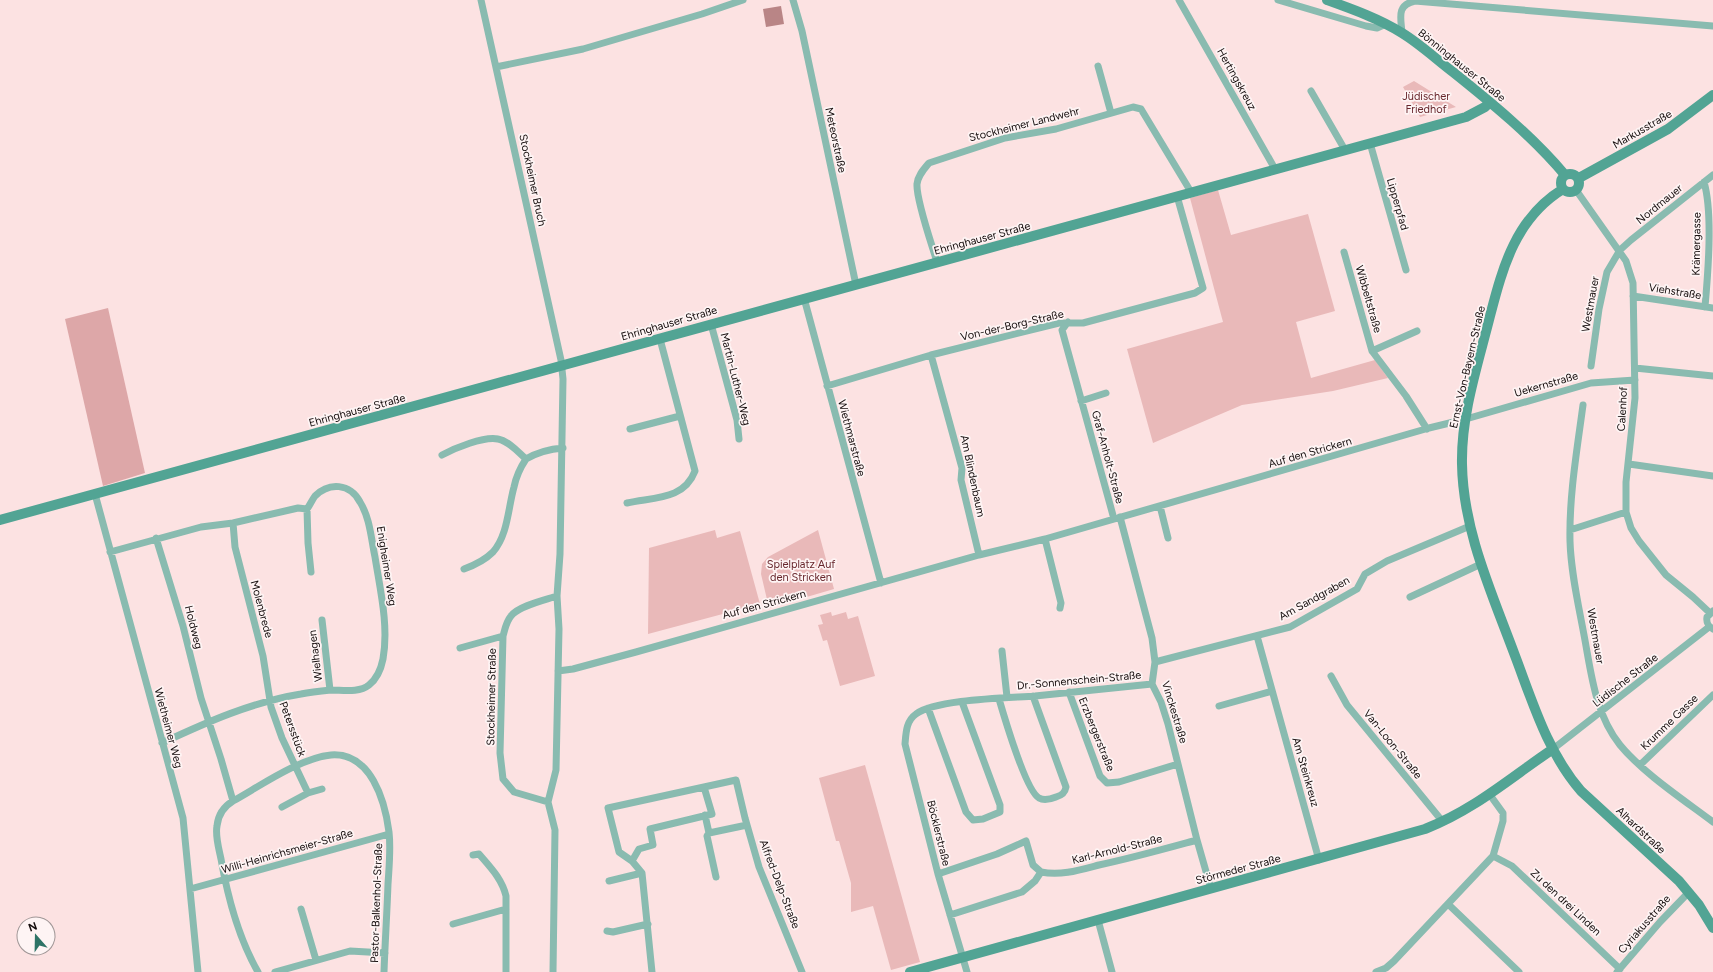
<svg xmlns="http://www.w3.org/2000/svg" width="1713" height="972" viewBox="0 0 1713 972" font-family="Figtree,sans-serif">
<style>
.green{fill:#e9b9b9}
.forest{fill:#dda7a8}
.water{fill:#b98586}
.lines{fill:none;stroke-linecap:round;stroke-linejoin:round}
.street{stroke:#89bbb0;stroke-width:7}
.secondary{stroke:#52a494;stroke-width:10}
.labels{text-anchor:middle;stroke-width:3.5;stroke-linejoin:round;paint-order:stroke}
.street-label{font-size:11px;fill:#140c0c;stroke:#fef4f4}
.park-label{font-size:11px;fill:#68272d;stroke:#fef4f4}
</style>
<rect width="100%" height="100%" fill="#fce2e2"/>
<path class="green" d="M1414,81L1456,107L1420,117L1403,87Z
M1218,190L1231,235L1308,214L1335,311L1296,322L1311,378L1375,360L1388,378L1333,391L1242,405L1153,443L1127,349L1223,322L1190,198Z
M715,530L717,538L740,531L760,604L648,634L649,548Z
M818,530L834,589L769,608L761,574L762,564L768,557Z
M831,612L832,616L846,612L848,619L858,616L875,676L840,686L827,640L823,641L818,625L823,624L820,615Z
M865,765L920,962L891,970L873,906L851,912V883L839,841H836L819,778Z"/>
<path class="forest" d="M108,308L145,473L103,486L65,319Z"/>
<path class="water" d="M781,6L784,24L766,27L763,9Z"/>
<g class="lines">
<path class="street" d="M481,0L561,360L563,379L560,554L557,596L559,629L556,770L548,802L555,830L553,972
M793,0L802,31L856,285
M1179,0L1275,169
M1278,0L1366,26L1377,28L1386,24
M1402,33C1401,18 1396,5 1415,1L1713,26
M1098,66L1111,113
M496,67L583,49L702,14L743,0
M1311,91L1345,150
M1370,143L1406,270
M1704,182C1713,213 1708,273 1705,307
M1576,190L1626,261L1633,283L1635,398L1626,482V512L1631,528L1639,541L1666,575L1693,597L1710,613
M1344,252L1372,351L1406,396L1427,429
M937,262C932,245 916,200 917,184C918,175 924,169 929,163L1005,138L1056,129L1133,107L1141,109L1191,192
M1633,296L1713,308
M804,298L881,583
M1068,322L1062,330L1114,519
M711,324L737,420L739,439
M1372,351L1417,331
M931,355L962,468L961,480L979,555
M1591,366L1599,309L1607,272L1620,250L1631,240L1713,175
M1635,368L1713,376
M827,386L931,355L1059,323H1083L1195,293L1203,288L1177,196
M1081,401L1106,393
M1583,405C1577,450 1569,496 1570,541C1571,576 1580,611 1586,646C1592,680 1597,716 1620,745C1643,773 1684,800 1713,822
M630,429L680,416
M442,455C455,448 484,436 498,439C509,441 518,452 526,459C538,452 550,449 563,448
M1629,464L1713,476
M95,494L183,818L198,972
M627,503C654,497 684,500 695,471L660,339
M1160,506L1168,538
M307,509L308,543L311,572
M1120,517L1152,638L1155,662L1152,684L1161,702L1168,724L1197,840L1211,889
M233,523L235,547L263,656L271,707L282,738L308,793
M1570,530L1626,512
M156,538L183,626L201,698L221,759L233,801C260,786 300,758 331,755C371,752 385,801 389,832C391,849 389,867 388,884C387,913 385,943 384,972
M1045,539L1061,603L1060,608
M110,552L201,527L233,523L298,508L307,509C310,505 312,500 315,496C329,482 350,483 360,502C370,518 371,538 375,557C380,589 389,626 383,659C381,669 378,678 369,685C359,693 343,690 331,690C321,691 311,692 301,694C252,702 207,722 162,743
M464,569C475,565 485,560 493,552C508,535 508,508 514,487C516,477 520,468 526,459
M1410,597L1481,564
M322,620L330,690
M1713,629C1708,626 1706,623 1707,617L1713,611
M1257,636L1319,860
M460,648L503,636
M1002,651L1007,697
M1155,662L1290,627L1357,589L1365,574L1387,561L1470,526
M558,671L573,669L636,652L979,555L1045,539L1429,428L1466,419L1591,383L1635,380
M1331,676L1347,705L1443,822
M1069,692L1100,776L1107,783L1119,782L1178,764
M999,699C1004,716 1026,791 1039,798C1044,801 1051,799 1056,797C1062,795 1065,793 1066,787L1033,696
M1219,706L1272,691
M928,708L966,812L973,820L983,819L1000,812V805L962,702
M1553,749L1709,627
M1640,765L1713,695
M233,801C223,807 218,815 217,826C215,836 219,849 221,859C228,899 238,937 258,972
M548,802L514,792L503,779L500,753L503,636C505,629 506,622 511,616C518,606 545,600 557,596
M282,807L308,793L322,789
M705,815L709,833L707,836L716,877
M709,833L747,825
M473,855L479,854C491,868 502,879 506,896V972
M1493,856L1512,866L1620,969
M632,861L639,849L653,845L650,829L712,814L704,787
M1041,872C1061,876 1080,870 1099,865C1132,858 1164,849 1197,840
M938,874L997,854L1026,841L1033,865L1041,872
M609,881L642,873
M190,889L389,834
M1448,904L1519,972
M301,909L316,960
M950,915L1022,892L1035,881L1041,872
M1098,920L1112,972
M453,924L506,909
M607,931L613,932L648,924
M275,972L350,951L385,953
M652,972L642,873L632,861L619,852L608,808L736,780L745,818L759,867L802,972
M967,972L938,874L905,744C906,733 906,721 916,714C936,699 1008,698 1035,696C1074,692 1113,688 1152,684
M1376,972L1386,968L1394,961L1493,856L1503,821V813L1490,795
M1617,972L1660,922L1689,892"/>
<path class="secondary" d="M1327,0C1352,9 1380,19 1402,33C1420,44 1436,59 1453,72C1493,104 1532,136 1565,175
M1561 183a9 9 0 1 1 18 0a9 9 0 1 1-18 0Z
M1579,178L1668,129L1713,95
M1563,189C1516,218 1503,266 1490,316C1478,364 1461,414 1462,464C1463,530 1491,591 1514,653C1532,700 1547,752 1581,791L1679,881L1699,905L1713,928
M0,520L1466,117L1485,107L1490,102
M910,972L1425,829C1474,810 1510,778 1553,749"/>
</g>
<g class="labels">
<g class="street-label">
<text transform="translate(1462 65) rotate(39)" y="4">Bönninghauser Straße</text>
<text transform="translate(1237 79) rotate(61)" y="4">Hertingskreuz</text>
<text transform="translate(1024 124) rotate(-14)" y="4">Stockheimer Landwehr</text>
<text transform="translate(1642 129) rotate(-30)" y="4">Markusstraße</text>
<text transform="translate(836 140) rotate(78)" y="4">Meteorstraße</text>
<text transform="translate(533 180) rotate(78)" y="4">Stockheimer Bruch</text>
<text transform="translate(1398 204) rotate(74)" y="4">Lipperpfad</text>
<text transform="translate(1659 204) rotate(-39)" y="4">Nordmauer</text>
<text transform="translate(982 238) rotate(-15)" y="4">Ehringhauser Straße</text>
<text transform="translate(1696 244) rotate(-89)" y="4">Krämergasse</text>
<text transform="translate(1675 291) rotate(9)" y="4">Viehstraße</text>
<text transform="translate(1369 299) rotate(74)" y="4">Wibbeltstraße</text>
<text transform="translate(1590 304) rotate(-80)" y="4">Westmauer</text>
<text transform="translate(669 323) rotate(-16)" y="4">Ehringhauser Straße</text>
<text transform="translate(1012 325) rotate(-13)" y="4">Von-der-Borg-Straße</text>
<text transform="translate(1467 367) rotate(-77)" y="4">Ernst-Von-Bayern-Straße</text>
<text transform="translate(736 379) rotate(76)" y="4">Martin-Luther-Weg</text>
<text transform="translate(1546 384) rotate(-16)" y="4">Uekernstraße</text>
<text transform="translate(1622 409) rotate(-87)" y="4">Calenhof</text>
<text transform="translate(357 410) rotate(-15)" y="4">Ehringhauser Straße</text>
<text transform="translate(852 438) rotate(75)" y="4">Wiethmarstraße</text>
<text transform="translate(1310 452) rotate(-16)" y="4">Auf den Strickern</text>
<text transform="translate(1108 457) rotate(75)" y="4">Graf-Anholt-Straße</text>
<text transform="translate(973 476) rotate(78)" y="4">Am Blindenbaum</text>
<text transform="translate(387 566) rotate(81)" y="4">Enigheimer Weg</text>
<text transform="translate(1314 598) rotate(-29)" y="4">Am Sandgraben</text>
<text transform="translate(764 604) rotate(-15)" y="4">Auf den Strickern</text>
<text transform="translate(262 609) rotate(75)" y="4">Molenbrede</text>
<text transform="translate(194 627) rotate(76)" y="4">Holdweg</text>
<text transform="translate(1596 636) rotate(80)" y="4">Westmauer</text>
<text transform="translate(315 656) rotate(-97)" y="4">Wielhagen</text>
<text transform="translate(1079 680) rotate(-5)" y="4">Dr.-Sonnenschein-Straße</text>
<text transform="translate(1625 680) rotate(-38)" y="4">Lüdische Straße</text>
<text transform="translate(491 697) rotate(-89)" y="4">Stockheimer Straße</text>
<text transform="translate(1175 712) rotate(73)" y="4">Vinckestraße</text>
<text transform="translate(1669 722) rotate(-44)" y="4">Krumme Gasse</text>
<text transform="translate(169 728) rotate(75)" y="4">Wietheimer Weg</text>
<text transform="translate(293 729) rotate(70)" y="4">Petersstück</text>
<text transform="translate(1097 734) rotate(68)" y="4">Erzbergerstraße</text>
<text transform="translate(1393 744) rotate(51)" y="4">Van-Loon-Straße</text>
<text transform="translate(1306 772) rotate(74)" y="4">Am Steinkreuz</text>
<text transform="translate(1641 830) rotate(43)" y="4">Alhardstraße</text>
<text transform="translate(939 833) rotate(76)" y="4">Böcklerstraße</text>
<text transform="translate(1117 849) rotate(-14)" y="4">Karl-Arnold-Straße</text>
<text transform="translate(287 851) rotate(-16)" y="4">Willi-Heinrichsmeier-Straße</text>
<text transform="translate(1238 869) rotate(-15)" y="4">Störmeder Straße</text>
<text transform="translate(780 884) rotate(69)" y="4">Alfred-Delp-Straße</text>
<text transform="translate(1566 902) rotate(43)" y="4">Zu den drei Linden</text>
<text transform="translate(376 903) rotate(-88)" y="4">Pastor-Balkenhol-Straße</text>
<text transform="translate(1644 924) rotate(-49)" y="4">Cyriakusstraße</text>
</g>
<g class="park-label">
<text x="1426" y="100">Jüdischer<tspan x="1426" dy="13">Friedhof</tspan></text>
<text x="801" y="568">Spielplatz Auf<tspan x="801" dy="13">den Stricken</tspan></text>
</g>
</g>
<g transform="translate(36 936) rotate(340)"><circle r="19" fill="#fef4f4" stroke="#a09797"/>
<path d="M0-3L7 15L0 10L-7 15Z" fill="#2e7366"/>
<text y="-6" font-size="11" font-weight="bold" text-anchor="middle" fill="#140c0c">N</text>
</g>
</svg>
